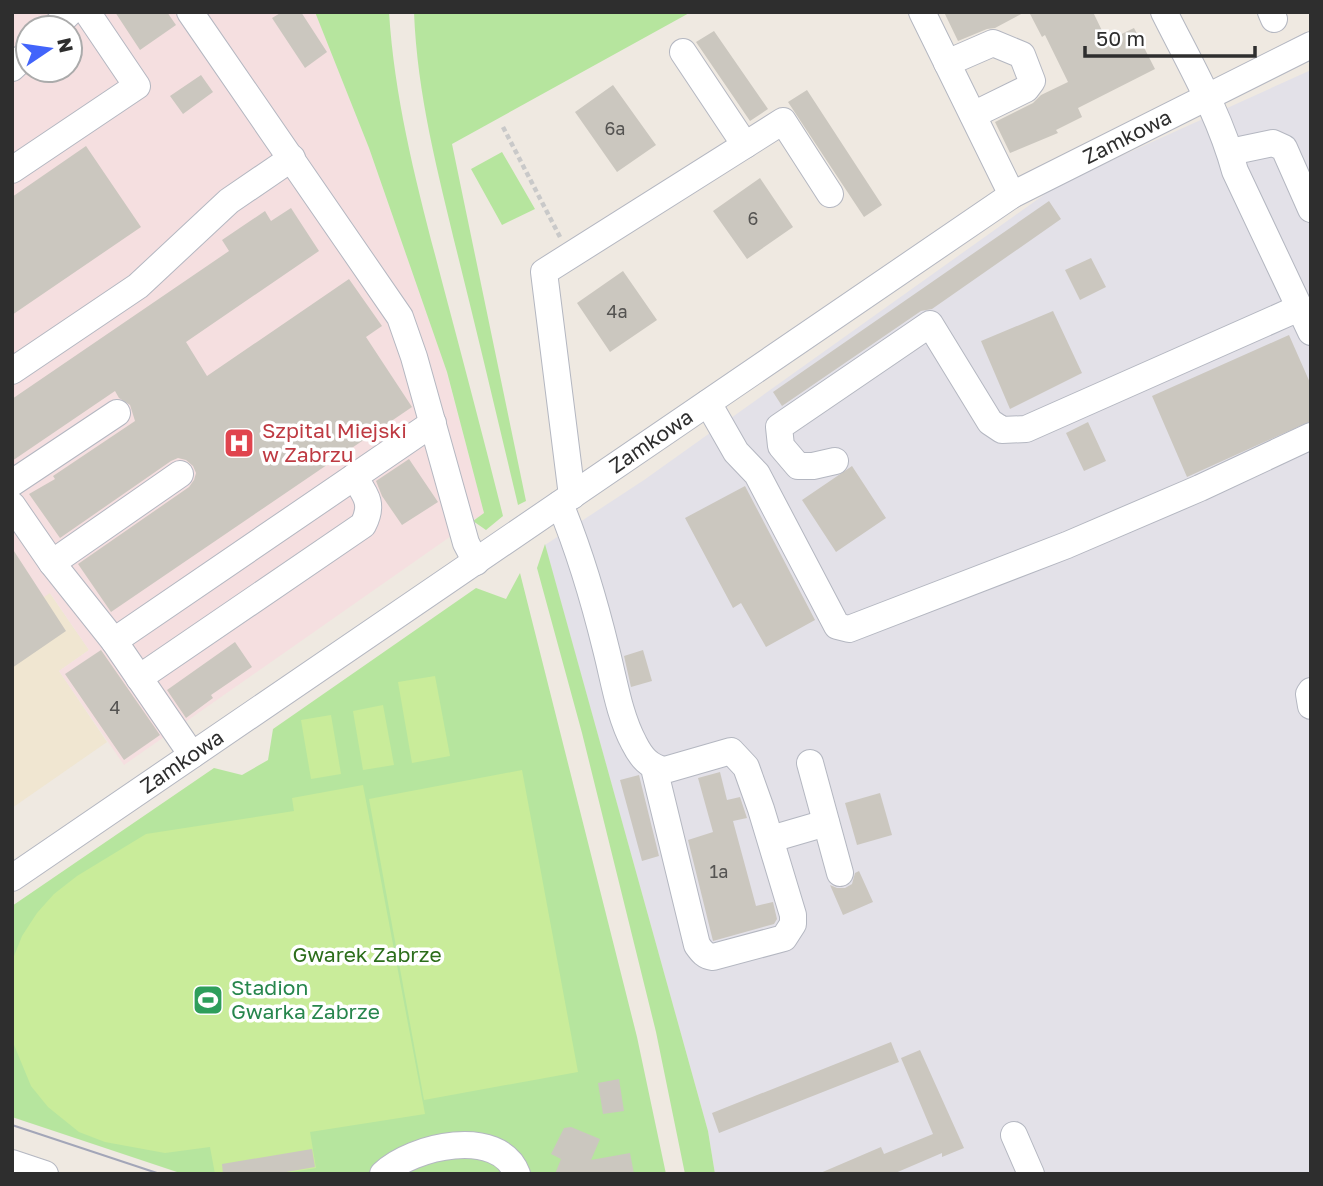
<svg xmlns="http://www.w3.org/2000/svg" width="1323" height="1186" viewBox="0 0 1323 1186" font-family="'Golos Text',sans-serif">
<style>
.industrial{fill:#e3e1e8}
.education{fill:#f0e6d1}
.medical{fill:#f5dfe0;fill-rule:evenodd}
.green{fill:#b6e59e}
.pitch{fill:#c9ec9a}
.building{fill:#cbc7bf}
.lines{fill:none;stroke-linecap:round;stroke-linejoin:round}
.minor-casing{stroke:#b4b7c1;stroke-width:28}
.path{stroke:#c9c9c9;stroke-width:4.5;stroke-dasharray:5 3.5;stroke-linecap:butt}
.minor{stroke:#fff;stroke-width:26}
.tram{stroke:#a3a6b8;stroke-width:2}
.labels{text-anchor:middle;stroke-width:7;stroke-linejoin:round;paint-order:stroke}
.number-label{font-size:18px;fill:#555452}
.street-label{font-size:21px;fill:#2e2e2e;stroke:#fff}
.health-label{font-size:21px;fill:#be3a42;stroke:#fff;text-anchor:start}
.park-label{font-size:21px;fill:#2c6e1b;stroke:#fff}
.leisure-label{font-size:21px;fill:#27864d;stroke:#fff;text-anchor:start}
</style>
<rect width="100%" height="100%" fill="#efe9e1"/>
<path class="industrial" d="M1311,70V1174H715L708,1131L545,545L644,480L1059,184Z"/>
<path class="education" d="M49,592L89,650L59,671L107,742L12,808V618Z"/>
<path class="medical" d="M12,12H315L369,148L445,366L484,513L124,765L59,671L89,650L50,593L12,618ZM28,28H70V70H28Z"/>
<path class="green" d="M315,12H389C395,107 420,197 444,289C464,364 484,440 503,516L486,530L473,521L484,513L447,372L369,148Z
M414,12H691L452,144L526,501L518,505C498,421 478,336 457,252C438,173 417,94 414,12Z
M502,152L535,209L502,225L471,169Z
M545,544L708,1131L715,1174H685L656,1032L582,733L537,568Z
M520,573L637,1037L666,1174H183L12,1117V906L214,768L242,775L268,760L273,729L476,588L506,599Z"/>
<path class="pitch" d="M435,676L450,756L412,763L398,682Z
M383,705L394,765L363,770L353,711Z
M331,715L341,774L311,779L301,720Z
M522,770L578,1072L424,1100L369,799Z
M363,785L425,1114L310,1132L316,1168L280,1174H215L210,1147L165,1153L105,1142L79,1132L48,1107L31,1086L12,1040V961L22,936L37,913L54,894L77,876L146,834L294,811L292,798Z"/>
<path class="building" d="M115,12H167L176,25L140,50Z
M282,12H301L327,52L305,68L272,18Z
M944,12H1025L995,28L987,29L958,41Z
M1029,12H1093L1107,41L1134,28L1155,69L1078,108L1082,117L1056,130L1058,133L1010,153L995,122L1033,103L1041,95L1068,82L1045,35L1042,37Z
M714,31L768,109L750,121L696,42Z
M201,75L213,92L183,114L170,96Z
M613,85L656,145L617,172L575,112Z
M807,90L882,205L864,217L788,102Z
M86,146L141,227L12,315V197Z
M760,178L793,227L747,259L713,211Z
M1049,201L1061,219L932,309L921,311L782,406L773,392Z
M291,208L319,251L186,342L207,376L349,279L382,326L366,337L412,407L111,612L78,564L189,487L194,480L196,473L193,466L186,460L178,458L171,461L60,538L29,494L55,479L53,476L135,421L130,405L119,398L115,391L12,461V399L229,251L222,240L265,211L271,221Z
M1091,258L1106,287L1080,300L1065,270Z
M623,271L657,320L610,352L577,303Z
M1053,311L1082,373L1010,409L981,341Z
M1289,335L1311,385V421L1187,477L1152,396Z
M1088,422L1106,461L1084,471L1066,433Z
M409,459L438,502L402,525L382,496L376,481Z
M852,466L886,518L836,552L802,500Z
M745,486L815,620L766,647L741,603L733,608L685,518Z
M12,548L66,631L12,668Z
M235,642L252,667L211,695L213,698L186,718L167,690Z
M101,650L160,735L124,760L65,674Z
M643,650L652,681L631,687L624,656Z
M720,772L727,800L740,797L747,818L733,821L756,906L773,902L777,919L774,924L713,941L688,840L713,832L698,778Z
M639,775L659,856L642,861L620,780Z
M880,793L892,835L857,845L845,803Z
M859,871L873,902L843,915L830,885L837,888H845L852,884L855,873Z
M891,1042L899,1062L719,1133L712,1113Z
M920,1050L964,1148L942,1157V1153L893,1174H818L881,1147L884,1154L933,1134L901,1058Z
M619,1079L624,1111L603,1114L598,1083Z
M571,1127L600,1139L591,1160L630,1153L634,1174H555L561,1159L551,1154L564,1128Z
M312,1149L315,1167L275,1174H223L222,1164Z"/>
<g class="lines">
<g class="minor-casing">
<g id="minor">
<path d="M190,12L400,317L414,357L466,543L476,562"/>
<path d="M922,12L1012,195"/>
<path d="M1164,12C1190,64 1220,115 1235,171L1311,332"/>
<path d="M1271,12L1274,19"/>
<path d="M54,28L70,12"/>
<path d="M683,52L745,145"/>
<path d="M947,63L993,43L1022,55L1032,81L1026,89L973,115"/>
<path d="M12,68L28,53"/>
<path d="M1230,152L1273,143L1284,148L1311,209"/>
<path d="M12,170L137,86L87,12"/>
<path d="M12,371L138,286L229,201L292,158"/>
<path d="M708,403L736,452L757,474L837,626L849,629L1067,545L1200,488L1311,436"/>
<path d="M835,461L813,466H798L781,446L779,427L930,324L990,422L1002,430L1026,429L1299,308"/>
<path d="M12,483L117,413"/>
<path d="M572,496L544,272L783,121L830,194"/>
<path d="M560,504C579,550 594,600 606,649C614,680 619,715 634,743C641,757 649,767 665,770L731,751L746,767L761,809L793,915V924L784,938L713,957C705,956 702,952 697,945L654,768"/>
<path d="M12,505L52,563L114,641L192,755"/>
<path d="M52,563L180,474"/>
<path d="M114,641L433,423"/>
<path d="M139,678L363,525C374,504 366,495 354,477"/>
<path d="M1311,691L1309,694L1311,706"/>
<path d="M810,763L840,873"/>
<path d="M771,839L826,823"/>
<path id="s1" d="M12,878L1012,195L1311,45"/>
<path d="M1014,1135L1031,1174"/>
<path d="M12,1163L45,1174"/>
<path d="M383,1174C412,1146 499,1126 517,1174"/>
</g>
</g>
<path class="path" d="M503,127L560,237"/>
<use href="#minor" class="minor"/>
<path class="tram" d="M12,1125L160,1174"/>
</g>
<defs>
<g id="hospital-square" transform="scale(1.575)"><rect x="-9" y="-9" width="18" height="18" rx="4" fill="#e0444e" stroke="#fff"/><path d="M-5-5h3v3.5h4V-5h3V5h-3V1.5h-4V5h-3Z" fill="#fff"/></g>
<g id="stadium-square" transform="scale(1.575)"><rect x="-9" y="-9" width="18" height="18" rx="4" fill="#2e9e5b" stroke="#fff"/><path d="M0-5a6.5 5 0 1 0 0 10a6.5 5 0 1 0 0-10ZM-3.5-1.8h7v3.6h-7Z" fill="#fff"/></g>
</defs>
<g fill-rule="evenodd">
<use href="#hospital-square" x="239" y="443"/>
<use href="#stadium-square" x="208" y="1000"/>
</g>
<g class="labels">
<g class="number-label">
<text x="615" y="135">6a</text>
<text x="753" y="225">6</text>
<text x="617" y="318">4a</text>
<text x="115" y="714">4</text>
<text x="719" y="878">1a</text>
</g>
<g class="street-label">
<text dy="7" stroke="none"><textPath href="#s1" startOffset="1340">Zamkowa</textPath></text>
<text dy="7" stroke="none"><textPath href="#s1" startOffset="774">Zamkowa</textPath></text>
<text dy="7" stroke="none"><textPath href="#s1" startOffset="206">Zamkowa</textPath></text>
</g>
<g class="health-label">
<text x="262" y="438">Szpital Miejski<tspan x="262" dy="24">w Zabrzu</tspan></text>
</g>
<g class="park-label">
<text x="367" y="962">Gwarek Zabrze</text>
</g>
<g class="leisure-label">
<text x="231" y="995">Stadion<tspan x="231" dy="24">Gwarka Zabrze</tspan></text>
</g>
</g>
<rect width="1323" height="1186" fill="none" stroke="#2e2e2e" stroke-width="28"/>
<g transform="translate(49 49) rotate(77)"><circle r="33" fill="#ffffff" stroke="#ababab" stroke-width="2"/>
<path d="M0-5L12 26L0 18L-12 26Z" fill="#4264fb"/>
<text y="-10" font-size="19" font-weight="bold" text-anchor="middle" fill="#2e2e2e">N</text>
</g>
<path d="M1085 46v10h170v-10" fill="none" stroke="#2e2e2e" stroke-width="3.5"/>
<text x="1096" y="46" font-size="21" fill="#2e2e2e" stroke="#ffffff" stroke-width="5" paint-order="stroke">50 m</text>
</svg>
